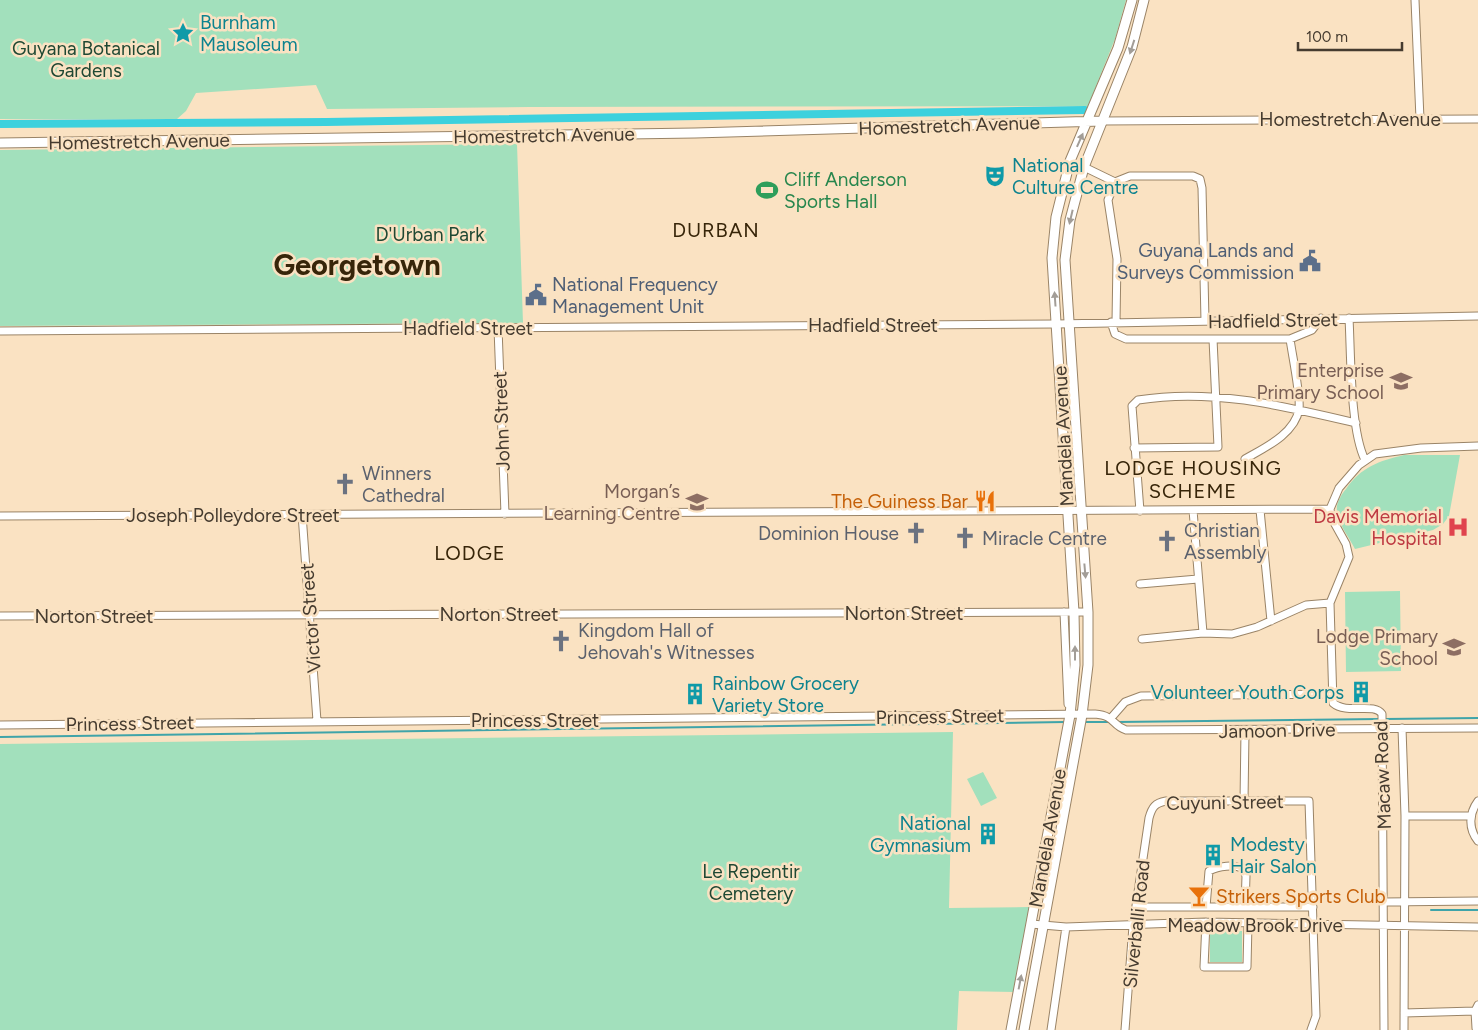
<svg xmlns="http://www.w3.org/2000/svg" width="1478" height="1030" viewBox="0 0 1478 1030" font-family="Figtree,sans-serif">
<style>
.green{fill:#a2e0bc}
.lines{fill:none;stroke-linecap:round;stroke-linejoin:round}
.stream{stroke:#3fa4a9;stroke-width:2}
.canal{stroke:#3dd1dd;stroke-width:8}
.minor-casing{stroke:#9a8467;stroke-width:9}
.major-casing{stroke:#9a8467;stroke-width:11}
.minor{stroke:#fff;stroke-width:7}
.major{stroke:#fff;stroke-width:9}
.oneway{fill:#a29d97}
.labels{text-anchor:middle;stroke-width:5;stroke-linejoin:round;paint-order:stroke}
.culture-label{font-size:19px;fill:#0d838f;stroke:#fae2c2;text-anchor:start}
.park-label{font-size:19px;fill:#1f4833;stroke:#fae2c2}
.street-label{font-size:19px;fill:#453b2f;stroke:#fae2c2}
.leisure-label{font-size:19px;fill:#27864d;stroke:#fae2c2;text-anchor:start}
.service-label{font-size:19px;fill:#4e5e75;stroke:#fae2c2;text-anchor:end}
.education-label{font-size:19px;fill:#785e54;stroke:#fae2c2;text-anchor:end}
.worship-label{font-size:19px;fill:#5b616d;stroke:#fae2c2;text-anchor:start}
.food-label{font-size:19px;fill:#c56008;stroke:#fae2c2;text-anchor:end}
.health-label{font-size:19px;fill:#be3a42;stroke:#fae2c2;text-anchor:end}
.neighbourhood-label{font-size:20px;letter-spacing:1px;fill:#372509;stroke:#fae2c2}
.town-label{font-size:29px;font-weight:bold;fill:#372509;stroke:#fae2c2}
</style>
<rect width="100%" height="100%" fill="#fae2c2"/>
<path class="green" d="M0,0H1126L1115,39L1088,106L529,107L327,109L316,85L196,93L186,111L177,119H0Z
M517,144L523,323L0,326V150Z
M1404,455H1460L1449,516L1443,524L1433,530L1355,549C1349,537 1335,520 1337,506C1338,501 1342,493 1346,489C1361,467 1379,461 1404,455Z
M1400,591L1401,671L1346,672L1345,592Z
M953,732L949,908L1030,907L1014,992L959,991L957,1030H0V744Z
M983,772L997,798L981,806L967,779Z
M1210,931H1242V962H1210Z"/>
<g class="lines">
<path class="stream" d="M1385,719L1478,718
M1085,722H1110
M1117,722L1380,719
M0,737L1065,722
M1431,910H1478"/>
<path class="canal" d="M0,124L326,122L1085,110"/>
<g class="minor-casing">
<path id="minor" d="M1415,0L1420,119
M1102,121L1478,119
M1084,167L1115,182
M1349,318C1351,354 1350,430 1365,460
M1111,322L1115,334L1126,339H1290L1312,330L1321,318
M1116,322L1117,259L1108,200L1115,182L1130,176H1193L1200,179L1202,188L1205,321
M498,328L505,514
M0,331L1056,324L1478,316
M1134,448L1218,447L1213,339
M1245,459C1264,448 1295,434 1299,409C1301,397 1292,354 1290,339
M1193,510L1203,633
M1260,510L1271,621
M1140,511L1132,406L1138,400C1212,388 1284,406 1356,423
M302,514L317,721
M0,516L1330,509
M1140,584L1198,579
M1064,612L1068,704
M0,616L1088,612
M1142,639L1203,633L1232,634L1257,627L1306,605L1330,603
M1111,718L1125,702L1141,696L1331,694
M0,725L1095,714C1116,716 1111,725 1126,730L1478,728
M1402,728L1405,816L1404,1030
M1478,801C1469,813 1468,829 1478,841
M1244,802L1245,731
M1405,816H1471
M1384,902L1478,901
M1136,907H1313
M1206,907L1209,871C1218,866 1235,864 1243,869L1246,876L1245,907
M1206,922L1204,967H1247L1248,923
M1031,924L1066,927L1206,922L1478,927
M1404,1013L1475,1011
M1476,1028L1475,1011L1478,1005
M1051,1030L1066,927
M1125,1030L1133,926L1149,818C1152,807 1155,803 1166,801H1309L1316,1016L1311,1030
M1384,1030L1382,714C1374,702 1347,715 1333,703L1330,603L1349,557L1346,544L1331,517L1330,509L1339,488L1359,465L1375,454L1421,448L1478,446"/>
</g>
<g class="major-casing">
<path id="major" d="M0,143L695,133L1102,121
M1011,1030L1070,715L1075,665L1074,612L1052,258L1056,217L1070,161L1118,48L1132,0
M1024,1030L1082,715L1088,665V612L1065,260L1070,220L1084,167L1132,47L1144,0"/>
</g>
<use href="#minor" class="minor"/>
<use href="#major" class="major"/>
</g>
<defs><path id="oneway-solid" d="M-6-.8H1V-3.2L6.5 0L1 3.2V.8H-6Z" transform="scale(1.25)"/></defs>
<g class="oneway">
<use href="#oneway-solid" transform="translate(1132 47) rotate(108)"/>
<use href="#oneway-solid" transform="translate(1080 140) rotate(-66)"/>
<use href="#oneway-solid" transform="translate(1071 217) rotate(103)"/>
<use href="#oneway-solid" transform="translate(1055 299) rotate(-94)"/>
<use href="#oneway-solid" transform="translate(1085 571) rotate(85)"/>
<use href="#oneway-solid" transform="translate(1075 653) rotate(-90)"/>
<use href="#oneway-solid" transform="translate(1020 982) rotate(-79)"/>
</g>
<defs>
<g id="sight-bare" transform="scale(1.725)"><path d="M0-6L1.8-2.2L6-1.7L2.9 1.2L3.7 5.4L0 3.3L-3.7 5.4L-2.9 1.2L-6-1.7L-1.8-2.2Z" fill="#0f9aa8" stroke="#fae2c2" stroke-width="2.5" paint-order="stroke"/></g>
<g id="theatre-bare" transform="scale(1.725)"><path d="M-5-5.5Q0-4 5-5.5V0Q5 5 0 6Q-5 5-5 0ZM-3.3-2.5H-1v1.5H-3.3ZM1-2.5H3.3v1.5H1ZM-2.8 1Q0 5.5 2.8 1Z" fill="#0f9aa8" stroke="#fae2c2" stroke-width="2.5" paint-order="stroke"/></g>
<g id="stadium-bare" transform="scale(1.725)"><path d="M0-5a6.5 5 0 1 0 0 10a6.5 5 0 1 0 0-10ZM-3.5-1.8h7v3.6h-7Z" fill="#2e9e5b" stroke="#fae2c2" stroke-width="2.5" paint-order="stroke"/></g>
<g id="civic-bare" transform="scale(1.725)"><path d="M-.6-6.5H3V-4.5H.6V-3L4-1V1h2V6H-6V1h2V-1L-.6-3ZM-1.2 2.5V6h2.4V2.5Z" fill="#5c6f8a" stroke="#fae2c2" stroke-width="2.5" paint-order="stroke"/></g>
<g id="school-bare" transform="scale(1.725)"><path d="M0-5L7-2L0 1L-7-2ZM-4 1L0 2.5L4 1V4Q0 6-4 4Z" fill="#8d6e63" stroke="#fae2c2" stroke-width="2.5" paint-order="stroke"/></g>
<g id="church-bare" transform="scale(1.725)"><path d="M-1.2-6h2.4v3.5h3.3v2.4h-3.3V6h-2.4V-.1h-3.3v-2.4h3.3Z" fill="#6b7280" stroke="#fae2c2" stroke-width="2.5" paint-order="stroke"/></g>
<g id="restaurant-bare" transform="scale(1.725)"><path d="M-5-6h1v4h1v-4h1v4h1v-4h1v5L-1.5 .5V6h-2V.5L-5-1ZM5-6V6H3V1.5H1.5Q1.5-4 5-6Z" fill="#e8710a" stroke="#fae2c2" stroke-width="2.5" paint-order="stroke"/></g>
<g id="hospital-bare" transform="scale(1.725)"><path d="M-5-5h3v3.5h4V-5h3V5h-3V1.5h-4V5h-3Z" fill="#e0444e" stroke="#fae2c2" stroke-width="2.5" paint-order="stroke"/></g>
<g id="building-bare" transform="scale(1.725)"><path d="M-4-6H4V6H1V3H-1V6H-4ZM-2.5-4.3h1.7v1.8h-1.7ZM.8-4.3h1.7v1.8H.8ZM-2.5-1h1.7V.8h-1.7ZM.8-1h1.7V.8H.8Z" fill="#0f9aa8" stroke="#fae2c2" stroke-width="2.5" paint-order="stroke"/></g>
<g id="bar-bare" transform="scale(1.725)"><path d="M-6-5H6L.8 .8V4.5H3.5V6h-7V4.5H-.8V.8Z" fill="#e8710a" stroke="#fae2c2" stroke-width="2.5" paint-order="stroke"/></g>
</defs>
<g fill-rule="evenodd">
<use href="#sight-bare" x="183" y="33"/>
<use href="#theatre-bare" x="995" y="176"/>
<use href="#stadium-bare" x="767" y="190"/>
<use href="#civic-bare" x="1310" y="261"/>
<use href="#civic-bare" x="536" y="295"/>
<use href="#school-bare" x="1401" y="381"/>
<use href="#church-bare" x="345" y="484"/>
<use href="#restaurant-bare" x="985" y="501"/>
<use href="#school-bare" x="697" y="502"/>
<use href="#hospital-bare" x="1458" y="527"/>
<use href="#church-bare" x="916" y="533"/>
<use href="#church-bare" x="965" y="538"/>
<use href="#church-bare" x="1167" y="541"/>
<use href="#church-bare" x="561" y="641"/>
<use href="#school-bare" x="1454" y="647"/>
<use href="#building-bare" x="1361" y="692"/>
<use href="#building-bare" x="695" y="694"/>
<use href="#building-bare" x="988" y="834"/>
<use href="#building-bare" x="1213" y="855"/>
<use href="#bar-bare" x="1199" y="896"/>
</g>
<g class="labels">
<g class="culture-label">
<text x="200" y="29">Burnham<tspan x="200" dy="22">Mausoleum</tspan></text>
<text x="1012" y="172">National<tspan x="1012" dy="22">Culture Centre</tspan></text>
<text x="712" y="690">Rainbow Grocery<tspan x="712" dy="22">Variety Store</tspan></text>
<text x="1344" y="699" text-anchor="end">Volunteer Youth Corps</text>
<text x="971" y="830" text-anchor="end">National<tspan x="971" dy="22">Gymnasium</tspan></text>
<text x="1230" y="851">Modesty<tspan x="1230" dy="22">Hair Salon</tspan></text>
</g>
<g class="park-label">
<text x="86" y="55">Guyana Botanical<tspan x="86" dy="22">Gardens</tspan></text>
<text x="430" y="241">D'Urban Park</text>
<text x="751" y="878">Le Repentir<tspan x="751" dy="22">Cemetery</tspan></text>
</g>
<g class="street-label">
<text x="1350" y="126">Homestretch Avenue</text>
<text transform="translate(949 125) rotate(-2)" y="7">Homestretch Avenue</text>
<text transform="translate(544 135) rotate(-1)" y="7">Homestretch Avenue</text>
<text transform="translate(139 141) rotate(-1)" y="7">Homestretch Avenue</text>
<text transform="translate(1273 320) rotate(-1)" y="7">Hadfield Street</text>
<text x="873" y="332">Hadfield Street</text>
<text x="468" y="335">Hadfield Street</text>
<text transform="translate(501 421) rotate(-92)" y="7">John Street</text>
<text transform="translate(1063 436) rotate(-93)" y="7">Mandela Avenue</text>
<text x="233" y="522">Joseph Polleydore Street</text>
<text x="904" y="620">Norton Street</text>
<text x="499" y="621">Norton Street</text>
<text x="94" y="623">Norton Street</text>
<text transform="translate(310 618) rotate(-94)" y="7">Victor Street</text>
<text transform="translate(940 716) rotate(-1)" y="7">Princess Street</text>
<text x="535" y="727">Princess Street</text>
<text transform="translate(130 723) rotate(-1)" y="7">Princess Street</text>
<text transform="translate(1277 730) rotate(-1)" y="7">Jamoon Drive</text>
<text transform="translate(1382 775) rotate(-92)" y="7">Macaw Road</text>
<text transform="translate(1225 802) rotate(-1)" y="7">Cuyuni Street</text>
<text transform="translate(1047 838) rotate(-80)" y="7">Mandela Avenue</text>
<text transform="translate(1136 924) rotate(-84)" y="7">Silverballi Road</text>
<text x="1255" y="932">Meadow Brook Drive</text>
</g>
<g class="leisure-label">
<text x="784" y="186">Cliff Anderson<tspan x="784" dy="22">Sports Hall</tspan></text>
</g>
<g class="service-label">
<text x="1294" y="257">Guyana Lands and<tspan x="1294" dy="22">Surveys Commission</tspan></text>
<text x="552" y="291" text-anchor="start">National Frequency<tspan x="552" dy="22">Management Unit</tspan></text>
</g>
<g class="education-label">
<text x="1384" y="377">Enterprise<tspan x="1384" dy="22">Primary School</tspan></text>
<text x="680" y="498">Morgan’s<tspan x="680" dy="22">Learning Centre</tspan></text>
<text x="1438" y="643">Lodge Primary<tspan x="1438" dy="22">School</tspan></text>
</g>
<g class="worship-label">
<text x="362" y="480">Winners<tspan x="362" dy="22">Cathedral</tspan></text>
<text x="1184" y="537">Christian<tspan x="1184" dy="22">Assembly</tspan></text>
<text x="899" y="540" text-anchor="end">Dominion House</text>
<text x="982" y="545">Miracle Centre</text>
<text x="578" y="637">Kingdom Hall of<tspan x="578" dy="22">Jehovah's Witnesses</tspan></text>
</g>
<g class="food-label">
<text x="968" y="508">The Guiness Bar</text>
<text x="1216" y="903" text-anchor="start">Strikers Sports Club</text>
</g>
<g class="health-label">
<text x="1442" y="523">Davis Memorial<tspan x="1442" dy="22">Hospital</tspan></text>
</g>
<g class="neighbourhood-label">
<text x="716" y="237">DURBAN</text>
<text x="1193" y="475">LODGE HOUSING<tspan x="1193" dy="23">SCHEME</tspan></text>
<text x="470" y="560">LODGE</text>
</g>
<g class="town-label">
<text x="357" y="275">Georgetown</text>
</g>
</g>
<path d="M1298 42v8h104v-8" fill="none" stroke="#453b2f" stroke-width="2.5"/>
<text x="1306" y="42" font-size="15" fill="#453b2f" stroke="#fae2c2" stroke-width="4" paint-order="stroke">100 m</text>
</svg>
